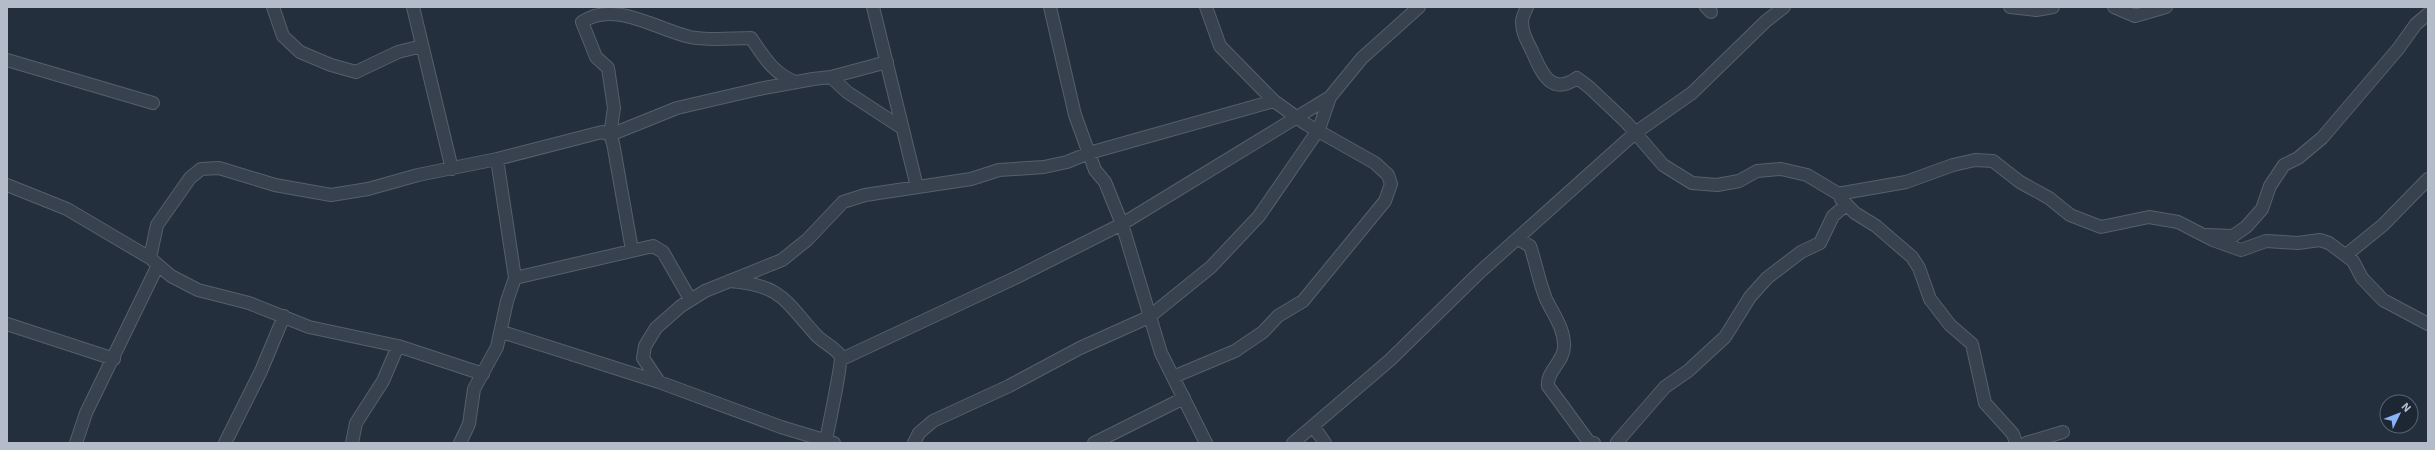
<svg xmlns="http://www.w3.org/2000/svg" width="2435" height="450" viewBox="0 0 2435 450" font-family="'IBM Plex Sans',sans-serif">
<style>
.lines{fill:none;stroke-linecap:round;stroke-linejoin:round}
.minor-casing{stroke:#565f6c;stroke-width:14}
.minor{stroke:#38414e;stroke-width:12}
</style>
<rect width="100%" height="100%" fill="#242f3e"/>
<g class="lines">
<g class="minor-casing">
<path id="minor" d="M273,7L283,36L300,52L331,65L356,72L398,52L422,46
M413,7L452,169
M873,7L917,187
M1050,7L1075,115L1095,170L1105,182L1122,224L1161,353L1206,443
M1527,7C1525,12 1522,17 1522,22C1522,33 1527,41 1532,51C1541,71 1550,97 1577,78L1589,87L1626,122L1663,165L1692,183L1717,185L1739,181L1757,171L1781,169L1807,175L1837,193H1843L1906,182L1953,165L1975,160L1993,161L2020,182L2049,198L2070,215L2101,227L2149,217L2178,222L2213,240L2241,250L2266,241L2298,243L2320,240L2329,243L2353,261L2362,278L2383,300L2428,324
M1706,7L1711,12
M2010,7L2036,10L2053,7
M2114,7L2135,16L2166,7
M7,60L153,103
M831,77L887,62
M795,82C773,73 764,57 751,38C732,38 709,41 690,37C656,29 614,0 582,22L596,57L608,68L614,108L610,135L677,108L759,89L813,79L831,77L847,92L902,128
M7,185L67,209L150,258L171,276L198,290L249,303L309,327L398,346L483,374
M1841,199L1855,213L1876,226L1912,257L1919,268L1930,299L1950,325L1972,344L1985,403L2013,434L2016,443
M2207,235L2233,236L2246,227L2262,209L2270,186L2284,165L2298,158L2322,138L2398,49L2416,24L2428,14
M1518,239L1530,246C1536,263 1539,282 1546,299C1553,314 1565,329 1564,347C1564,361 1546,372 1548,386L1589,442L1594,443
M2346,255L2383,225L2428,179
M150,258L157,225L190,178L201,169L219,168L275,185L331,195L368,189L418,175L497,159L602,132L610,135L613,143L632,250
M515,278L653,246L663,252L690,299
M729,281C782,285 784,300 817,336C824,343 834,347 840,355C843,361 828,428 826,441
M7,324L114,359
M502,332L659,382L781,427L834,443
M842,359L1017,277L1122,224L1330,97
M1173,377L1235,351L1263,332L1278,316L1303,301L1385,201L1391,184L1388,175L1375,163L1306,124L1274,101L1220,46L1206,7
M659,382L643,358L645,346L656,328L681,306L705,291L782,260L807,240L843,202L865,195L971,179L999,170L1044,167L1067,162L1089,153L1274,101
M1313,426L1325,443
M1617,442L1665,387L1688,371L1725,337L1750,297L1767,278L1801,252L1820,243L1833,216L1846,205
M76,443L86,413L158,265
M225,443L261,371L284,316
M352,443L356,423L383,381L398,346
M460,443L469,424L474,389L497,347L507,301L515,278L497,159
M914,443L919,433L933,421L1009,386L1080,348L1149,317L1211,267L1259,216L1319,129L1330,97L1362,58L1419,7
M1094,443L1184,398
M1293,443L1390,360L1481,271L1635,133L1692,93L1766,21L1784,7
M2026,443L2063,432"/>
</g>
<use href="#minor" class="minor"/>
</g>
<rect width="2435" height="450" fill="none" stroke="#b4bcc9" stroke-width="16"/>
<g transform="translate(2399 414) rotate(47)"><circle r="19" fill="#1d2633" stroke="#59626f"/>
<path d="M0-3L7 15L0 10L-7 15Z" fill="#8ab4f8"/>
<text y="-6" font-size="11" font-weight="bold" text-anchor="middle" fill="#b4bcc9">N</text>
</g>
</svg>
